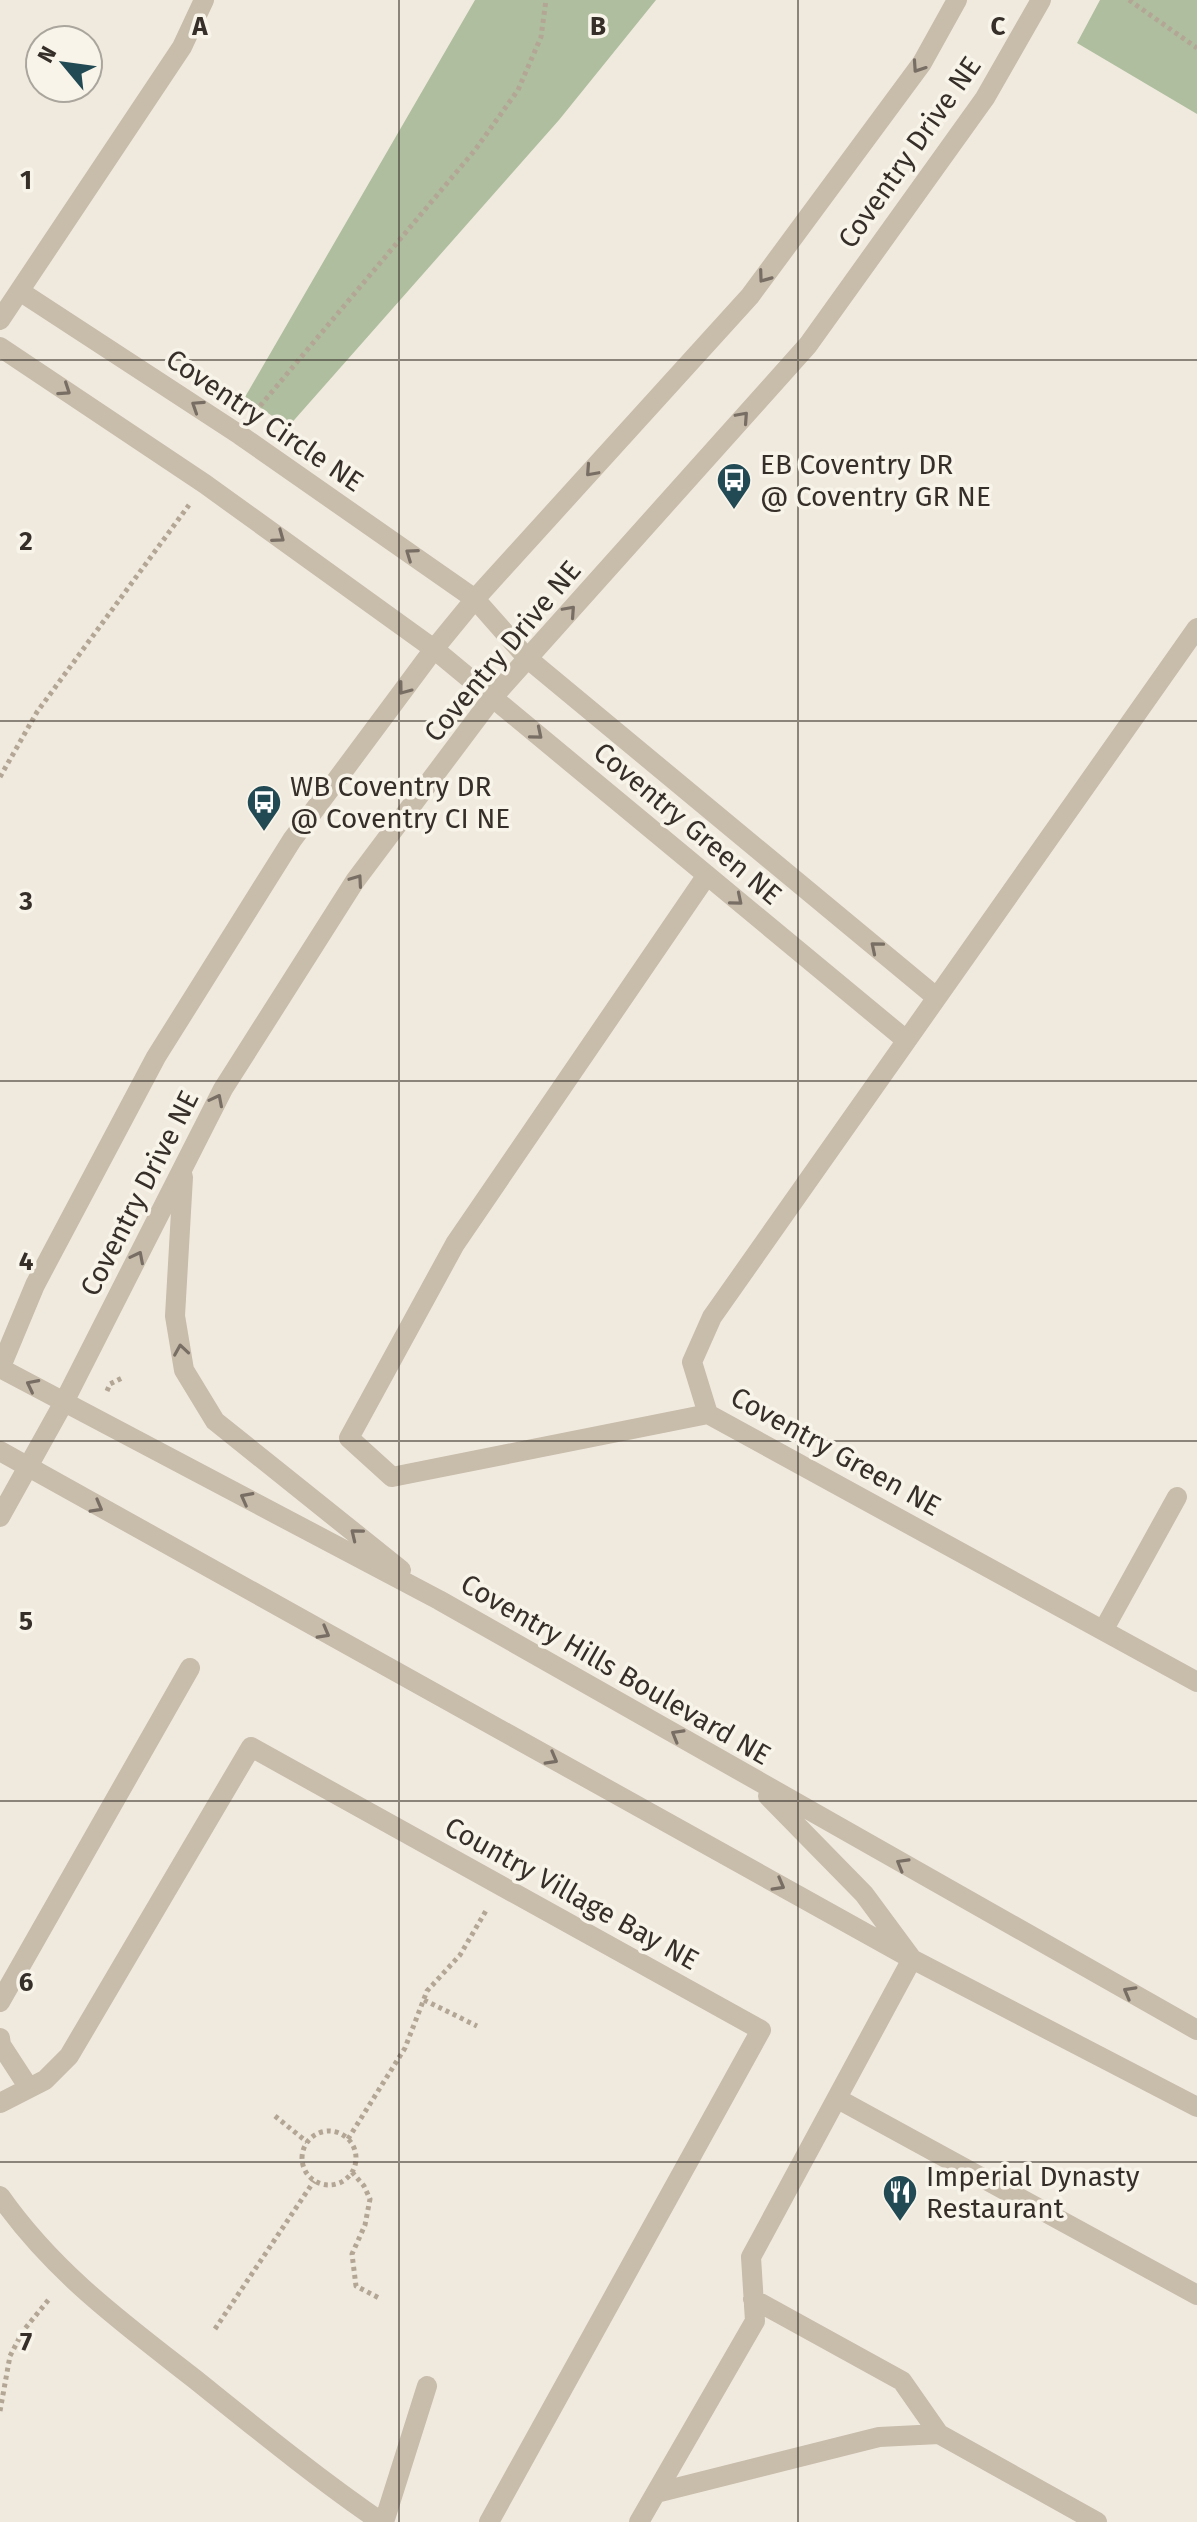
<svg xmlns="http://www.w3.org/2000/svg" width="1197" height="2522" viewBox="0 0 1197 2522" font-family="'Fira Sans',sans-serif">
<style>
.green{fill:#afbe9f}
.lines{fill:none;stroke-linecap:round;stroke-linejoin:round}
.path{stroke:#b3a695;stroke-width:5;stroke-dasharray:4 4;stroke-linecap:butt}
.minor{stroke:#c8bcab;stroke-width:20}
.oneway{stroke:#786e64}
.grid{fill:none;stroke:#362f29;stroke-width:2;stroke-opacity:0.55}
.labels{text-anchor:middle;stroke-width:7;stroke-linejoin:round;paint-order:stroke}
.street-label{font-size:28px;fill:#362f29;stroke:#f8f4ea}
.poi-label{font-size:28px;fill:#362f29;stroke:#f8f4ea;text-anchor:start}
.grid-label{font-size:26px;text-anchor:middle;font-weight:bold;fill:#362f29;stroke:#f8f4ea;stroke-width:7;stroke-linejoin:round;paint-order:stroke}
</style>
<rect width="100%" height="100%" fill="#f0eade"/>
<path class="green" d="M475,0H656L559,120L288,427L245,397Z
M1100,0H1197V114L1077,43Z"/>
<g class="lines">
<path class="path" d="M1129,0L1197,48
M255,412L475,150L518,90L541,37L546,0
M0,777L37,712L189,505
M107,1391L110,1384L124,1377
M424,2000L477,2026
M275,2116L307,2142
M302 2158a27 27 0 1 1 54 0a27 27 0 1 1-54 0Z
M348,2139L405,2048L427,1991L460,1955L487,1909
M352,2172L364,2186L370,2199L365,2225L352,2254L356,2286L381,2299
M215,2329L314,2181
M0,2411L10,2356L23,2331L50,2298"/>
<path class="minor" d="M21,292L240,435L475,599L527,658L936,997
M0,320L182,47L204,0
M0,347L205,484L434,649L906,1040
M1197,628L712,1317L692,1362L708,1414L1197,1682
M707,875L455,1244L349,1438L392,1477L708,1414
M183,1177L175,1316L184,1370L215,1421L401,1570
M0,1368L439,1600L1197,2030
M0,1369L35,1285L156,1057L292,840L434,649L475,599L750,296L922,63L957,0
M0,1451L912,1959L1197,2107
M0,1517L64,1402L223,1089L355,881L493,697L808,345L985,98L1041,0
M1104,1629L1177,1497
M0,2002L190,1668
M0,2038L1,2045L29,2088
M838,2099L1197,2295
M0,2103L45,2080L69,2056L251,1747L761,2030L489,2522
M0,2196C54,2273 123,2323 196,2380C257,2429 317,2478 381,2522
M939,2434L1097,2522
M656,2493L879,2437L939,2434L902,2381L753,2299
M384,2522L427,2386
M639,2522L755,2321L751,2257L912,1959L864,1894L768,1796"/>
</g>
<defs><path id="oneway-chevron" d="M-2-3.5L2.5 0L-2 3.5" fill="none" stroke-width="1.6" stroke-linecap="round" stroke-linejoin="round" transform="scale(2)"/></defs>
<g class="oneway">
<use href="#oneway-chevron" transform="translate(918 67) rotate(124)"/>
<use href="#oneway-chevron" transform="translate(764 277) rotate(126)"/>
<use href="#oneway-chevron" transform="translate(65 390) rotate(34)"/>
<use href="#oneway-chevron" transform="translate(197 406) rotate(-147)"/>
<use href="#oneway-chevron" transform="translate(743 417) rotate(-48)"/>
<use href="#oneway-chevron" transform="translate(591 471) rotate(132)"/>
<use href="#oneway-chevron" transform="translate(279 537) rotate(36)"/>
<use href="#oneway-chevron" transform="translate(411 554) rotate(-145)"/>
<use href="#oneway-chevron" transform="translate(570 611) rotate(-48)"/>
<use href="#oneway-chevron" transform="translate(404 689) rotate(127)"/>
<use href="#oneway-chevron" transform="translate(537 734) rotate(40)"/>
<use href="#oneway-chevron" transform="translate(357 880) rotate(-55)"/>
<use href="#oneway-chevron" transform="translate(737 900) rotate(40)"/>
<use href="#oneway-chevron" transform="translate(876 947) rotate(-140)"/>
<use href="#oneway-chevron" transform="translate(217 1100) rotate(-63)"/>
<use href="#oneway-chevron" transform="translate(138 1257) rotate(-63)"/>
<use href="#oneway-chevron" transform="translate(181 1350) rotate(-99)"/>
<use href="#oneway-chevron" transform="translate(32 1385) rotate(-153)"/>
<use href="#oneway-chevron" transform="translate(246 1498) rotate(-152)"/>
<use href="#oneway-chevron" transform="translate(97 1507) rotate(29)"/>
<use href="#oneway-chevron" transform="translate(356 1534) rotate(-141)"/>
<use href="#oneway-chevron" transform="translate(324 1633) rotate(29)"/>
<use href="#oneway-chevron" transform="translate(677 1735) rotate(-150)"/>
<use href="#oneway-chevron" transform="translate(552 1759) rotate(29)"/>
<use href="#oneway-chevron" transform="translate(902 1864) rotate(-150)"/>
<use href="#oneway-chevron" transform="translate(779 1885) rotate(29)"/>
<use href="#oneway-chevron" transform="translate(1129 1992) rotate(-151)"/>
</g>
<path class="grid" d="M399,0V2522M798,0V2522M0,360H1197M0,721H1197M0,1081H1197M0,1441H1197M0,1801H1197M0,2162H1197"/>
<defs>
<g id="bus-pin" transform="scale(1.8)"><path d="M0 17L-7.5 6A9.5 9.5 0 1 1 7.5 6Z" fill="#224a54" stroke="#f8f4ea"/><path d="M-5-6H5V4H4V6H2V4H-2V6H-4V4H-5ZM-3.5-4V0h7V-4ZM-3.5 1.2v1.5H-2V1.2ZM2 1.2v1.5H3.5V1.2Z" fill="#fff"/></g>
<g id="restaurant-pin" transform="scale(1.8)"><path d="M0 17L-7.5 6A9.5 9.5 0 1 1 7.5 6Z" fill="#224a54" stroke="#f8f4ea"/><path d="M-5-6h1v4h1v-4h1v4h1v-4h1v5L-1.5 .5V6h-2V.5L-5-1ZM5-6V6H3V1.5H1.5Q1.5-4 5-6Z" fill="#fff"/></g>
</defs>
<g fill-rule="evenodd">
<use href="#bus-pin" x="734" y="480"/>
<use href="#bus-pin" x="264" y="802"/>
<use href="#restaurant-pin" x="900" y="2192"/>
</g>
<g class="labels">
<g class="street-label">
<text transform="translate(909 152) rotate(-55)" y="10">Coventry Drive NE</text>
<text transform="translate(265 420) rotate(34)" y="10">Coventry Circle NE</text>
<text transform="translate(502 651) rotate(-50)" y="10">Coventry Drive NE</text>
<text transform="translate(688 823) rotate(40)" y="10">Coventry Green NE</text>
<text transform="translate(139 1193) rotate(-63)" y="10">Coventry Drive NE</text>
<text transform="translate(836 1451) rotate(29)" y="10">Coventry Green NE</text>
<text transform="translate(616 1669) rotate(30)" y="10">Coventry Hills Boulevard NE</text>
<text transform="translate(572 1893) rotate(29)" y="10">Country Village Bay NE</text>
</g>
<g class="poi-label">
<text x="760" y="474">EB Coventry DR<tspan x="760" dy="32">@ Coventry GR NE</tspan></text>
<text x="290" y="796">WB Coventry DR<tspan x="290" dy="32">@ Coventry CI NE</tspan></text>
<text x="926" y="2186">Imperial Dynasty<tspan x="926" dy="32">Restaurant</tspan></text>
</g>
</g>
<g class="grid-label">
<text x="200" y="35">A</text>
<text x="598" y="35">B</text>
<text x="998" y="35">C</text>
<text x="26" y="189">1</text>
<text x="26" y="550">2</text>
<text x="26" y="910">3</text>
<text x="26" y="1270">4</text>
<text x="26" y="1630">5</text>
<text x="26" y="1991">6</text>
<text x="26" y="2351">7</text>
</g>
<g transform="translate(64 64) rotate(299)"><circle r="38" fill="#f8f4ea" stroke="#aaa59d" stroke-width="2"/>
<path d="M0-6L14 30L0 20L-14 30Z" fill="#224a54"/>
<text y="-12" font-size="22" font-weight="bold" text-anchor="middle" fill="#362f29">N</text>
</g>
</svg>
